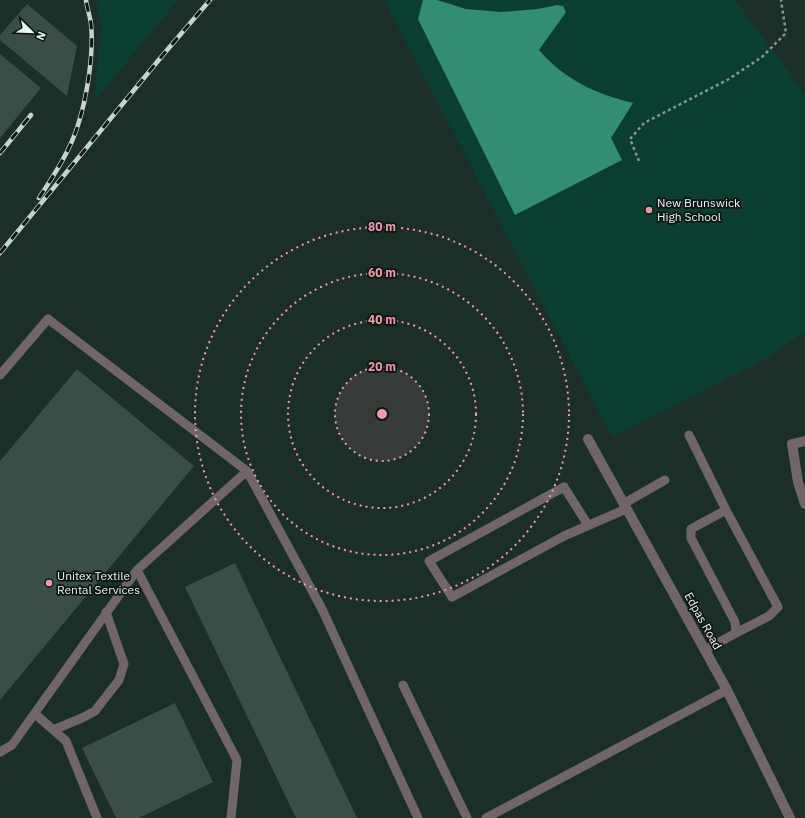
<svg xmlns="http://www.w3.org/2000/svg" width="805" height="818" viewBox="0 0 805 818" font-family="'IBM Plex Sans',sans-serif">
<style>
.green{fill:#0b3e30}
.water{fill:#328d73}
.building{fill:#3a4e47}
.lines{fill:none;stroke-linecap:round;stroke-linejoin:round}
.path{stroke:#869690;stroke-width:2.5;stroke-dasharray:3 3;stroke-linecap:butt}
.service{stroke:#706668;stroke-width:9}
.minor{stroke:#706668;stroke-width:10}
.rail-casing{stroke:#c6d3ce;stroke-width:4.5}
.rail{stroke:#0c1411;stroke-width:3;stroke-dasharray:9;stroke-linecap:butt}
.ring{fill:none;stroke:#f29aad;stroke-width:2;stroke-dasharray:2 4}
.poi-dot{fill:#f29aad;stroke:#0c1411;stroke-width:1.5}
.labels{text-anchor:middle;stroke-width:3.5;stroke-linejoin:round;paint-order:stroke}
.poi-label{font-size:12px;fill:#ebf7f2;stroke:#0c1411;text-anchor:start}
.street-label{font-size:12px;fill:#ebf7f2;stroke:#0c1411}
.centre{fill:#f29aad;stroke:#0c1411;stroke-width:2}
.ring-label{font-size:12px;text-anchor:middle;font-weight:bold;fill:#f29aad;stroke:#0c1411;stroke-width:3.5;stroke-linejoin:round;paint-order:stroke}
</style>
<rect width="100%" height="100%" fill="#1b2e28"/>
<path class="green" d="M96,0H178L94,102L101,28Z
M384,0H735L779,59H780L805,95V331L769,357L612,437Z"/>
<path class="water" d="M423,0H437L466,9L501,12L538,9L557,5L563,6L566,12L539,50C565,80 596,94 633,103L611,138L622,160L515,215L418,19Z"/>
<path class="building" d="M27,4L77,46L67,96L0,40V35Z
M0,54L41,88L0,138Z
M77,369L194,466L0,700V461Z
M235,563L357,818H296L185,587Z
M175,703L213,782L139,818H116L82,748Z"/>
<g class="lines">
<path class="path" d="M639,161L630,139L644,123L729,79L762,57L786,33L781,0"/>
<path class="service" d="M0,375L48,319L247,471L322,609L418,818
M689,435L726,510L691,529V538L735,622L736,633L705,650
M623,504L665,480
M726,510L778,607L769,616L736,633
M588,525L564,487L429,561L452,597L564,536L626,509
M137,570L237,760L231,818
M403,685L467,818
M35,714L66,741L97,818
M53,730L82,718L95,711L119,680L124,664L106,612
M0,752L12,745L137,570L247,471
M486,818L727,690"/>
<path class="minor" d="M588,439L727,690L790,818
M805,441L792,444L798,482L805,504"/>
<g class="rail-casing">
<path id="rail" d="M0,153L31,115
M39,198C54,175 70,151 78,125C87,97 94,53 91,24C90,16 87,8 86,0
M0,253L162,56L210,0"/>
</g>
<use href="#rail" class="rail"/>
</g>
<circle cx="382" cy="414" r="47" fill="#f29aad" fill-opacity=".12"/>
<g class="ring">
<circle cx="382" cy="414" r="47"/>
<circle cx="382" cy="414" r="94"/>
<circle cx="382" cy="414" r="141"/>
<circle cx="382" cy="414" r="187"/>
</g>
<g class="poi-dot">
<circle cx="649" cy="210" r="4"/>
<circle cx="49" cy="583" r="4"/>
</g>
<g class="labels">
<g class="poi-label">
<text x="657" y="207">New Brunswick<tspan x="657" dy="14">High School</tspan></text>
<text x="57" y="580">Unitex Textile<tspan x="57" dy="14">Rental Services</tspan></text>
</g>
<g class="street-label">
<text transform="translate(703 621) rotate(61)" y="4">Edpas Road</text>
</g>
</g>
<circle cx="382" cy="414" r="6" class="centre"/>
<g class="ring-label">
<text x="382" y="231">80 m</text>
<text x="382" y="277">60 m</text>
<text x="382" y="324">40 m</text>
<text x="382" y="371">20 m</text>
</g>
<g transform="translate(32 32) rotate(113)" stroke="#0c1411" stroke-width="3" paint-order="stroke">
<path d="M0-3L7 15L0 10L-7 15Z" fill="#ebf7f2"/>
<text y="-6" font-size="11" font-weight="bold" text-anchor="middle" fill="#ebf7f2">N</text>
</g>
</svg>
